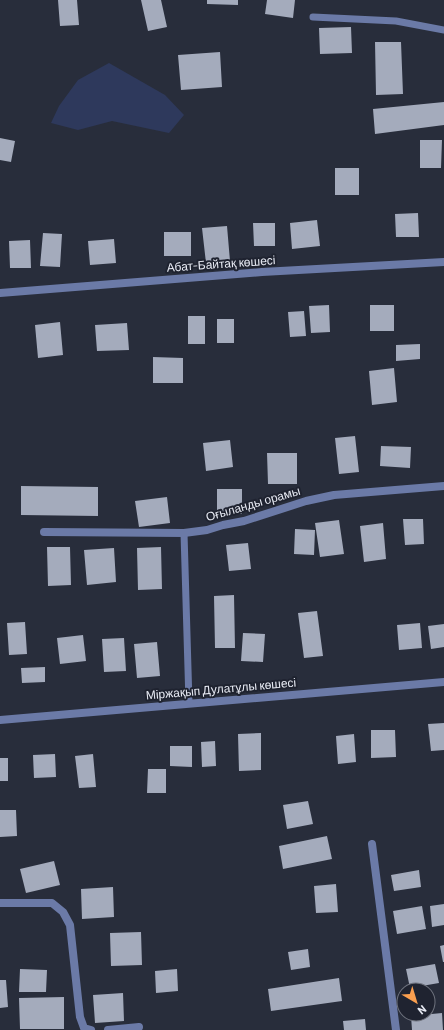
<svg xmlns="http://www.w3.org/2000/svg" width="444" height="1030" viewBox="0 0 444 1030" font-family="Barlow,sans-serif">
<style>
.green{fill:#2e395c}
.building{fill:#a4abbc}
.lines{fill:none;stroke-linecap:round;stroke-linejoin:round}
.lane{stroke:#6b7aa7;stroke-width:7}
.street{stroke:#6b7aa7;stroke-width:8}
.labels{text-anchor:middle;stroke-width:4;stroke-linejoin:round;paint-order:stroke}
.street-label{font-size:12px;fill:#e8ebf4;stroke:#1f2330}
</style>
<rect width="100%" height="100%" fill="#282d3b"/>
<path class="green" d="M109,63L165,95L184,115L169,133L112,121L78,130L51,123L59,106L78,80Z"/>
<path class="building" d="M58,0H77L79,25L60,26Z
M141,0H161L167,27L148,31Z
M207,0H238V5L207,4Z
M267,0H295L293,18L265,14Z
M351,27L352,53L320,54L319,28Z
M375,42H401L403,94L376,95Z
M220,52L222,87L181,90L178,55Z
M444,102V125L375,134L373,109Z
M0,138L15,141L11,162L0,160Z
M420,140H442L441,168H420Z
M335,168H359V195H335Z
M418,213L419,237H396L395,214Z
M317,220L320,246L292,249L290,223Z
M253,223H275V246H254Z
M227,226L230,261L206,263L202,228Z
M164,232H191V256H164Z
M43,233L62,234L60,267L40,266Z
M114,239L116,263L90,265L88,241Z
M30,240L31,268H10L9,241Z
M329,305L330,332L311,333L309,306Z
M370,305H394V331H370Z
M304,311L306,336L290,337L288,312Z
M188,316H205V344H188Z
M217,319H234V343H217Z
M60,322L63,355L38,358L35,325Z
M127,323L129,350L97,351L95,325Z
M420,344V359L396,361V345Z
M153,357L183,358V383H153Z
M394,368L397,402L372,405L369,371Z
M355,436L359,472L339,474L335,438Z
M230,440L233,467L206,471L203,443Z
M381,446L411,447L410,468L380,466Z
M267,453H297V484H268Z
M21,486L98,487V516L21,515Z
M217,489H242V514L217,513Z
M167,497L170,523L139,527L135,501Z
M403,519H423L424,544L405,545Z
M339,520L344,554L320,557L315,523Z
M383,523L386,559L364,562L360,526Z
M295,529L315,530L314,555L294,554Z
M248,543L251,569L229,571L226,545Z
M47,547H70L71,585L48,586Z
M161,547L162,589L138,590L137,548Z
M114,548L116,582L87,585L84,550Z
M234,595L235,648H215L214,596Z
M317,611L323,656L304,658L298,613Z
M25,622L27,654L9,655L7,623Z
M420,623L422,648L399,650L397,625Z
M444,624V647L431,649L428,626Z
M243,633L265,634L263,662L241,661Z
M83,635L86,661L60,664L57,638Z
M124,638L126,671L104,672L102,639Z
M157,642L160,676L137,678L134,644Z
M45,667V682L22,683L21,668Z
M444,723V750L431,751L428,724Z
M371,730H395L396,757L371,758Z
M261,733V770L239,771L238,734Z
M354,734L356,762L338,764L336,736Z
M215,741L216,766L202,767L201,742Z
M170,746H192V767L170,766Z
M55,754L56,777L34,778L33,755Z
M93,754L96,787L79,788L75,756Z
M0,758H8V781H0Z
M148,769H166V793H147Z
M308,801L313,824L287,829L283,805Z
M0,810H16L17,836L0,837Z
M327,836L332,859L283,869L279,846Z
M54,861L60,885L26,893L20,869Z
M419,870L421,887L394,891L391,875Z
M336,884L338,912L316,913L314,886Z
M113,887L114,917L82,919L81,889Z
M444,904V925L432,927L430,906Z
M422,906L426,929L397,934L393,911Z
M141,932L142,965L111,966L110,933Z
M444,945V962H443L440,946Z
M308,949L310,967L291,970L288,952Z
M435,964L439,983L410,988L406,969Z
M20,969L47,970L46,992H19Z
M177,969L178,991L156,993L155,971Z
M339,978L342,1001L271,1011L268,989Z
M0,980H6L8,1007L0,1008Z
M123,993L124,1021L95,1023L93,995Z
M64,997V1029H20L19,998Z
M442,1013L443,1030H412L411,1016Z
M365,1019L366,1030H344L343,1021Z"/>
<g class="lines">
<path class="lane" d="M313,17L396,21L444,30
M184,533L189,703"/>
<path class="street" d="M0,293L262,272L444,262
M44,532L184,533L207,530L223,525L244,521L306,501L334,495L444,486
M0,720L444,682
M372,844L396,1030
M0,903H52L63,912L70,925L80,1017L84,1028L91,1030
M108,1030L139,1027"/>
</g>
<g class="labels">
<g class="street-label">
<text transform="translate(221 264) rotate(-4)" y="4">Абат-Байтақ көшесі</text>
<text transform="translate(253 504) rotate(-16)" y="4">Оғыланды орамы</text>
<text transform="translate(221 689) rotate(-5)" y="4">Міржақып Дулатұлы көшесі</text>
</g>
</g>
<g transform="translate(416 1002) rotate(142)"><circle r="19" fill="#1f2330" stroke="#6f737e"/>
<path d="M0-3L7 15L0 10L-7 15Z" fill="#fa9f4f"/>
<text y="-6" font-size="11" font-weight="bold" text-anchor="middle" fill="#e8ebf4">N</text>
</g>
</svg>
